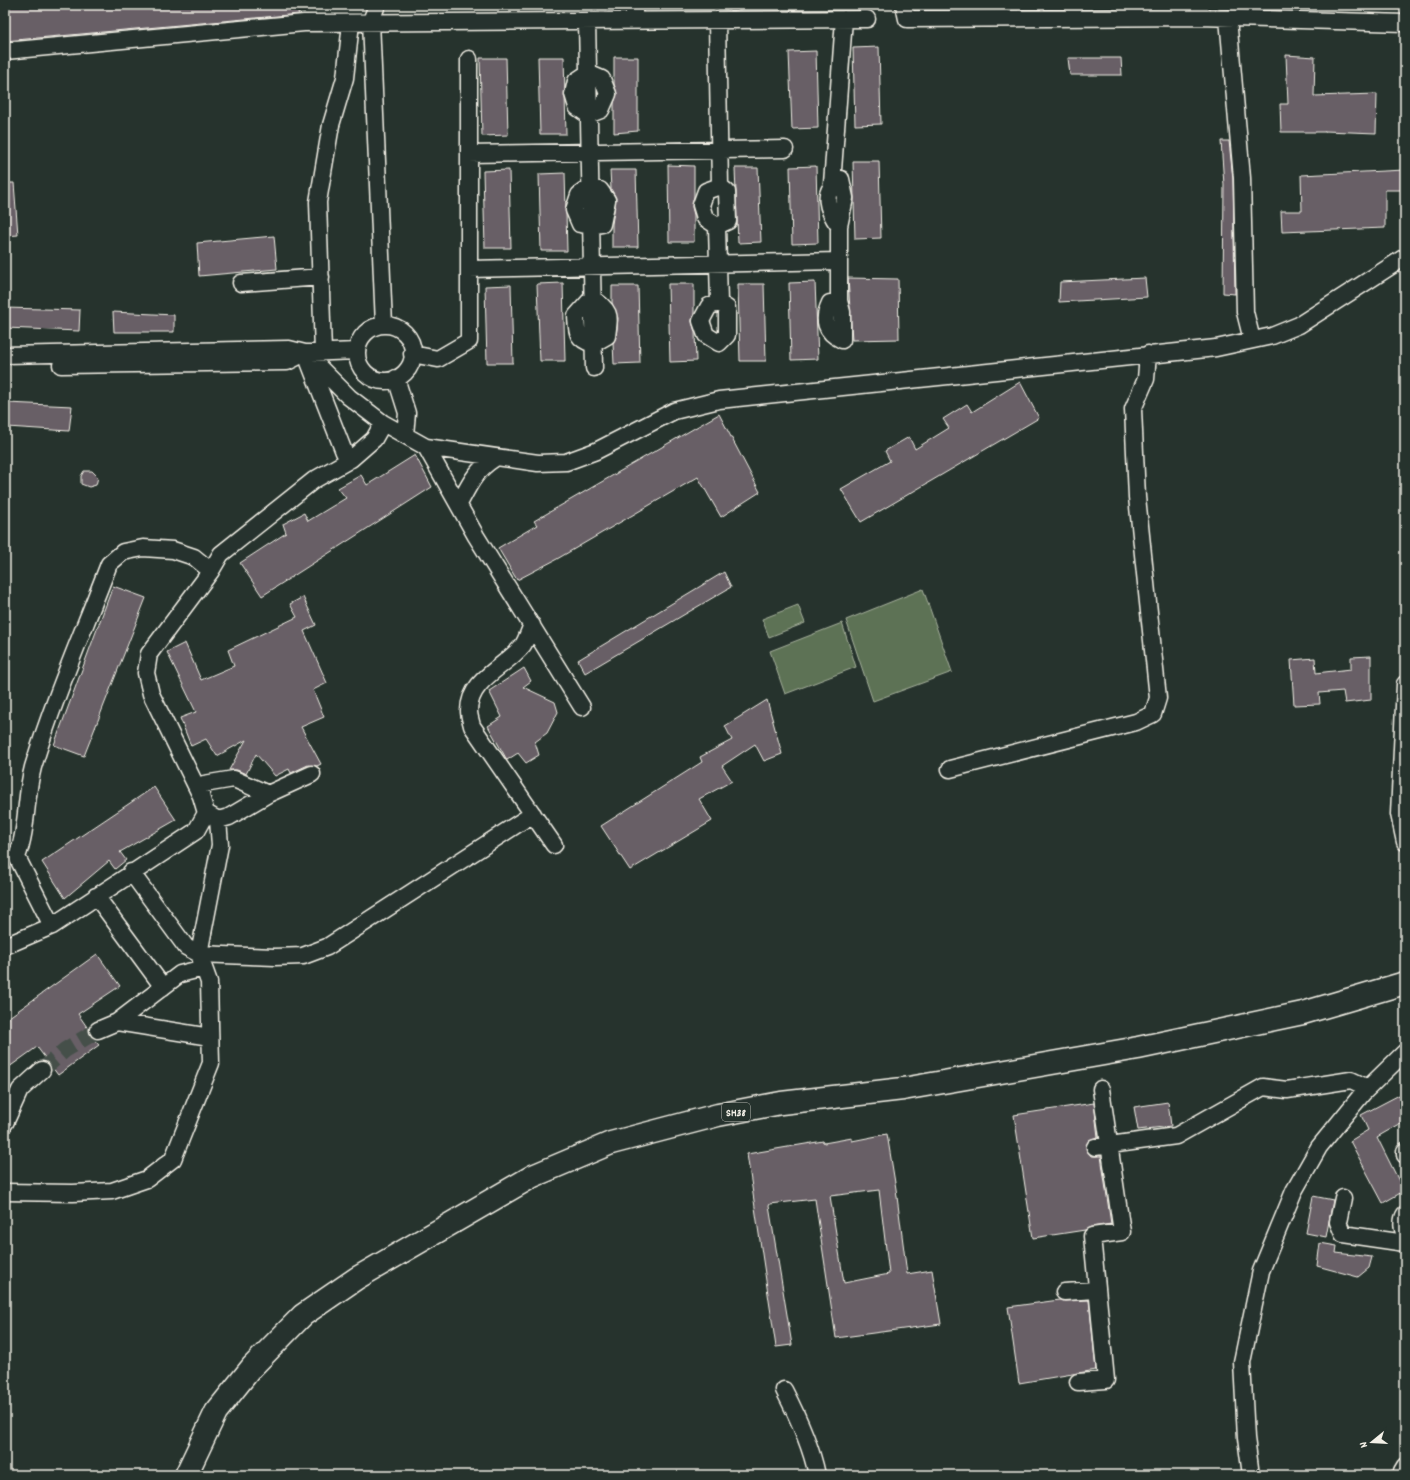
<svg xmlns="http://www.w3.org/2000/svg" width="1410" height="1480" viewBox="0 0 1410 1480" font-family="Dekko,sans-serif">
<style>
.green{fill:#5d7255;stroke:#a8b29e}
.building{fill:#675e66;stroke:#f4f1e8;fill-rule:evenodd}
.lines{fill:none;stroke-linecap:round;stroke-linejoin:round}
.minor-tunnel{stroke:#455049;stroke-width:16;stroke-dasharray:16 8;stroke-linecap:butt}
.minor-casing{stroke:#f4f1e8;stroke-width:19}
.primary-casing{stroke:#f4f1e8;stroke-width:25}
.minor{stroke:#26332d;stroke-width:16}
.primary{stroke:#26332d;stroke-width:22}
.labels{text-anchor:middle;stroke-width:4;stroke-linejoin:round;paint-order:stroke}
.shield{fill:#26332d;stroke:#b6b8b0;stroke-width:1}
.shield-label{font-size:11px;font-weight:bold;fill:#f4f1e8}
</style>
<rect width="100%" height="100%" fill="#26332d"/>
<filter id="ink" filterUnits="userSpaceOnUse"><feTurbulence type="fractalNoise" baseFrequency=".025" numOctaves="2"/><feDisplacementMap in="SourceGraphic" scale="8" xChannelSelector="R" yChannelSelector="G"/><feConvolveMatrix kernelMatrix="1 2 1 2 8 2 1 2 1" color-interpolation-filters="sRGB"/></filter>
<g filter="url(#ink)">
<path class="green" d="M923,589L952,672L873,701L846,620Z
M798,605L805,623L769,637L762,619Z
M842,623L856,667L785,694L770,651Z"/>
<path class="building" d="M5,5H298L299,14L5,41Z
M879,47L881,124L855,125L853,48Z
M816,51L818,128L792,129L789,52Z
M1286,55L1315,57L1314,96L1377,94L1376,133L1325,131V132H1281L1280,104H1288Z
M538,57H564L566,134H540Z
M614,57H638V131L614,133V103L617,94L614,84Z
M480,58H506L508,135L482,136Z
M1068,58H1121L1122,75H1070Z
M1221,141H1229L1233,179L1235,294L1223,293L1224,185Z
M853,161H879L881,238L855,239Z
M668,165L694,166V196L692,207L694,215V242H669Z
M816,166L818,243L792,244L790,167Z
M735,168H758L761,242L738,243Z
M509,170L511,248H485L483,171Z
M610,170H636L638,247H612V224L616,198L611,189Z
M1405,170V190H1385V228L1282,232L1281,211H1302L1301,175Z
M565,173L567,251H541L539,174Z
M5,183H14L18,235L5,236Z
M274,236L277,269L199,276L197,243Z
M848,278L898,279L899,339L852,340Z
M1145,278L1147,297L1059,302L1060,282Z
M815,282L818,359L791,360L789,283Z
M563,283L565,361H540L537,284Z
M668,284H694V313L692,321L695,332L696,361L670,362Z
M738,284H764L766,361H740Z
M511,285L513,363H487L485,286Z
M612,286H638L640,363L614,364L613,343L616,337L618,318L612,303Z
M5,308L80,310L79,331L5,328Z
M113,312L174,315V332H114Z
M1020,382L1039,418L861,522L841,489L890,461L885,451L909,437L915,449L949,428L943,419L967,404L972,412Z
M7,403L72,406L69,431L7,427Z
M719,414L760,492L721,517L698,477L557,559L517,580L498,548L537,525L534,521Z
M415,455L432,487L262,596L240,563L286,533L283,524L304,513L308,521L346,498L338,488L361,475L367,485Z
M84,471H92L98,477L96,485L89,487L81,484V476Z
M724,572L731,587L585,673L578,660Z
M113,586L146,598L84,756L54,745Z
M303,597L316,625L304,631L327,683L313,690L324,717L301,727L321,764L317,766L308,765L291,773L289,769L275,776L256,754L246,774L237,770H229L246,740L217,756L206,739L191,746L180,718L196,712L167,652L185,643L201,680L234,666L228,650L297,617L290,604Z
M1371,656V700L1345,703L1343,691L1319,693L1320,704L1294,705L1291,660L1315,658L1316,673L1351,669V657Z
M524,668L531,681L523,687L555,702L558,712L547,733L535,742L539,755L526,763L518,753L507,760L488,726L502,717L489,691Z
M767,700L782,754L764,761L755,744L722,766L732,781L699,799L712,821L630,870L601,826L702,762L700,757L732,740L725,726Z
M154,787L176,820L120,852L126,860L115,869L109,861L65,898L42,862Z
M97,954L120,986L78,1014L89,1030V1034L99,1045L58,1075L37,1047L5,1070V1020Z
M1405,1092V1121L1377,1137L1404,1191L1383,1203L1350,1141L1368,1130L1361,1115Z
M1168,1102L1171,1126L1138,1130L1134,1107Z
M1094,1103L1098,1137L1089,1140L1086,1149L1091,1156H1101L1111,1224L1091,1227L1085,1230L1033,1238L1014,1115Z
M887,1134L896,1189L907,1274L932,1270L941,1324L836,1338L815,1199L770,1204L769,1206L792,1345L776,1347L747,1154L823,1141L824,1143L852,1138V1141ZM879,1190L889,1274L844,1283L830,1196Z
M1313,1196L1333,1200L1326,1237L1306,1233Z
M1320,1243L1337,1246L1336,1253L1372,1257L1369,1268L1358,1277L1317,1266Z
M1059,1300L1065,1301L1089,1300L1096,1370L1019,1383L1008,1307Z"/>
<g class="lines">
<path class="minor-tunnel" d="M42,1070L65,1050L98,1030"/>
<g class="minor-casing">
<path id="minor" d="M377,5L371,21L384,325
M634,5V19
M904,5L907,19L1200,17
M1200,5V17L1405,23
M1228,18L1242,178L1245,312L1252,340
M717,20L720,186L727,192L728,221L717,226L705,218L701,205L706,191L720,186
M587,21L594,368
M5,51L304,23L867,19
M588,73L602,79L608,94L601,110L588,115L577,107L573,94L576,81Z
M469,154L785,149
M832,184L844,19
M590,187L600,190L607,200L602,224L591,226L580,224L574,210L579,195Z
M717,226L719,303
M469,269L839,261
M241,283L321,277
M592,298C611,312 610,313 607,336L593,344C576,339 577,332 576,316Z
M839,301L830,303C822,320 825,332 842,340V312L839,301V226L845,198L841,179C820,191 827,210 839,226
M719,303L727,308V335L719,343L706,335L701,321L709,306Z
M357 353a28 28 0 1 1 56 0a28 28 0 1 1-56 0Z
M323,352L318,202L331,125L345,78L351,23
M305,353L349,397L383,423L426,447L538,463L566,462L596,451L674,411L719,400L1216,348L1272,336L1299,325L1405,257
M412,354L438,359L469,341V59
M5,355L289,349L305,353L357,351
M309,362L344,452L351,459
M61,365L287,362L305,353
M396,378L407,413L405,435
M426,447L476,536L582,707
M459,504C470,483 475,471 495,458
M532,625C529,631 527,639 523,645C506,667 469,679 469,711C469,716 471,721 472,726L554,845
M1405,684L1399,814L1405,842
M950,769L1136,722L1153,714L1158,698L1137,497L1133,409L1146,379L1148,354
M268,794L234,779L204,784L201,796L206,813L218,820L229,817L268,794L312,774
M201,796L151,694L146,673L149,654L211,571L221,554L314,480L351,459L374,439L383,423
M131,872L186,947L199,954L275,957L303,956L327,947L533,814
M96,896L163,987
M52,926L17,857C28,828 25,797 33,767C54,698 83,632 109,564L123,552L143,548L173,550L194,557L211,571
M5,946L52,926L196,831L206,813
M117,1022L210,1037
M98,1030L117,1022L180,974L204,968
M5,1123L20,1090L42,1070
M1095,1147L1176,1136L1263,1087L1287,1090L1351,1080L1368,1088
M1405,1151V1155
M5,1192L73,1193L112,1191L147,1179L173,1159L211,1063L209,982L199,954L220,845L218,820
M1343,1198L1338,1222L1343,1234L1405,1243
M1405,1214C1401,1220 1402,1229 1405,1234
M1064,1292L1097,1290
M1078,1382L1106,1380L1092,1236L1122,1232L1101,1089
M784,1390C798,1417 811,1445 817,1475
M1251,1475L1246,1438L1242,1362L1261,1271L1294,1191L1319,1147L1363,1093L1405,1052
M1403,1475L1402,1471L1405,1466"/>
</g>
<g class="primary-casing">
<path id="primary" d="M186,1475L216,1412L252,1367L303,1315L357,1278L533,1176L611,1143L718,1115L781,1103L903,1089L1138,1048L1303,1013L1405,983"/>
</g>
<use href="#minor" class="minor"/>
<use href="#primary" class="primary"/>
</g>
</g>
<g class="labels">
<rect class="shield" x="722" y="1103" width="28" height="18" rx="3"/>
<g class="shield-label">
<text x="736" y="1116">SH38</text>
</g>
</g>
<rect width="1410" height="1480" fill="none" stroke="#26332d" stroke-width="20"/>
<rect x="10" y="10" width="1390" height="1460" fill="none" stroke="#f4f1e8" stroke-width="1.5" filter="url(#ink)"/>
<g transform="translate(1372 1442) rotate(252)" stroke="#26332d" stroke-width="3" paint-order="stroke">
<path d="M0-3L7 15L0 10L-7 15Z" fill="#f4f1e8"/>
<text y="-6" font-size="11" font-weight="bold" text-anchor="middle" fill="#f4f1e8">N</text>
</g>
</svg>
